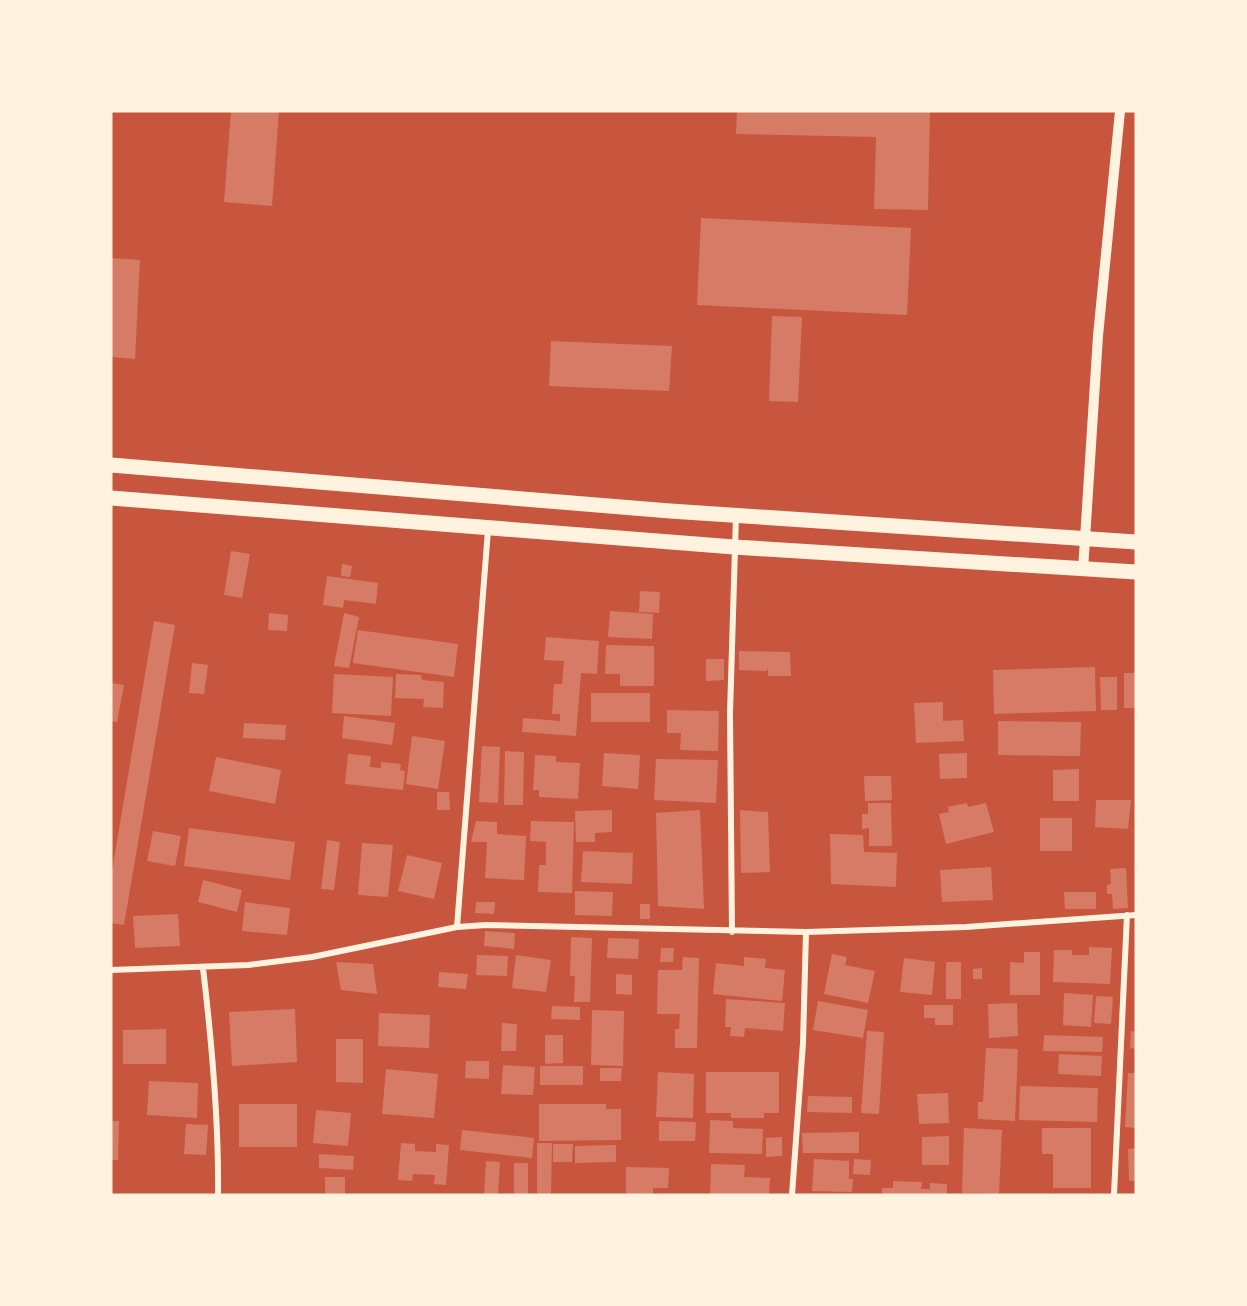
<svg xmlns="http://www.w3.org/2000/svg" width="1247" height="1306" viewBox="0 0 1247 1306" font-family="Figtree,sans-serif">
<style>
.building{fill:#d67c66}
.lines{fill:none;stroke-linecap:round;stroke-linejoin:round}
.minor{stroke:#fff3e0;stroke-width:6}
.tertiary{stroke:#fff3e0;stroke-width:10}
.primary{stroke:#fff3e0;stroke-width:15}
</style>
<rect width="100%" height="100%" fill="#c8553d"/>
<path class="building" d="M231,111H279L272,206L224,202Z
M737,111H930L928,210L874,209L876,137L736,134Z
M701,218L911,228L907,315L697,305Z
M111,258L140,260L135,359L111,357Z
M772,316L802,317L798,402L769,401Z
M551,341L672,346L669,391L549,386Z
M231,551L250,554L242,598L224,595Z
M342,564L352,566L350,577L341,576Z
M327,576L378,583L376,604L344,600L343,608L323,605Z
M640,591L660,592L659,613L639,612Z
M610,611L653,614L652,639L608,637Z
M269,613L288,615L287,631L268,630Z
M344,613L359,617L349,668L334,666Z
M154,621L175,625L124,925L111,923V877Z
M358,630L458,644L454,677L353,663Z
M546,637L599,641L597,674L581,673L576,736L522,732L523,718L560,721V714H552L554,684H562L564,661L544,660Z
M606,645L654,646V686H620V674H605Z
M739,651L790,652L791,676H768V667L767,671L739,670Z
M706,659H724V680L706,681Z
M192,663L208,665L204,694L189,693Z
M1095,667L1096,711L994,714L993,670Z
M1124,673H1136V708H1124Z
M334,674L393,677L391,716L332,713Z
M396,674L421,675L422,680L444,682L443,708L423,707L424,699L395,698Z
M1100,677H1117V710H1101Z
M111,683L124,685L117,722L111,721Z
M591,693H650V722H591Z
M943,702V721L963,720L964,741L916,743L914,703Z
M667,710L719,711L718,751L680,750L681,733H667Z
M344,716L395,723L392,745L342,738Z
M998,721L1081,722L1080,756L998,755Z
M244,723L286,725L285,740L243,738Z
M412,736L445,741L438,789L406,784Z
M482,746L500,747L498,803L479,802Z
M505,751L524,752L523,805H504Z
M604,753L640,755L638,789L602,786Z
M967,753V778L940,779L939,754Z
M348,754L371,756L370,767L381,768V762L401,764L400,770L405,771L403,790L345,784Z
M535,755L556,756V762L580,763L578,799L539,797V790H533Z
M216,757L281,770L275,804L209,791Z
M656,759L718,760L716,803L654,800Z
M1079,769V801H1053V770Z
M864,776H891L892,800L865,801Z
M437,792H449L450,810H437Z
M1096,800H1131L1128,829L1095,827Z
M868,803H891L892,846H869V828L862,829V814H868Z
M967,803L968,807L986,803L994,832L946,844L939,814L949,812L948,807Z
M612,810V832L595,833V842H576L575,811Z
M700,810L704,909L658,906L656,813Z
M740,810L768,812L770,872L741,873Z
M1040,818H1072V851H1040Z
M476,821L497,822V834L526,836L524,880L485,878L487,842H471Z
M531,821L574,822L572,893L538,892L539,865H546V842L530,841Z
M189,828L295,842L290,880L184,866Z
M153,831L181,836L175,866L147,861Z
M830,834L863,835L864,852L897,853L896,887L831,884Z
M327,840L340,842L334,890L321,889Z
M362,843L393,845L388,897L358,895Z
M583,851L633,853L632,884L581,882Z
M407,855L442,863L434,899L398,891Z
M991,867L993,900L942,902L940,870Z
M1126,868L1128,908L1113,909L1112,894H1107V885L1111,884L1110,869Z
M203,880L242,890L237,912L198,902Z
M575,891L613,892L612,916L575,915Z
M1064,892H1096V909H1065Z
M245,902L290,908L287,935L242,931Z
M476,902H495L494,914L475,913Z
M640,904H650V919H640Z
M178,914L180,946L135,948L133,916Z
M485,931L515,933L514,949L484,946Z
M571,937L592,938L590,1002H574L575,976H570Z
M608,938L639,939L638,959L607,958Z
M1089,947L1112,948L1110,984L1053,982L1054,950H1072V955H1089Z
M661,948H674L673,962H660Z
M1024,952H1040V995H1010V962L1024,963Z
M832,954L847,957L845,965L875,971L868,1003L824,994Z
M477,955L508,956L507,976L476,975Z
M516,955L551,960L546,992L512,988Z
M683,957L699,958L697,1048H675V1029H679L680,1014H657L658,970H682Z
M744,957L766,959L765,968L785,970L782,1001L713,994L716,963L744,966Z
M904,958L935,962L932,995L900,992Z
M336,962L373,964L377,994L341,990Z
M946,962H961V999H946Z
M982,968V979H973V969Z
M439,972L468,974L466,989L438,987Z
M616,974L632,975V995L616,994Z
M1064,993L1093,995L1091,1027L1063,1025Z
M1096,996L1113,997L1111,1024L1094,1023Z
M726,999L785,1003L783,1031L745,1028L744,1037L730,1036L731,1027H725Z
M818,1001L868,1010L863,1038L813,1030Z
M1017,1003L1018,1036L989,1038L988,1004Z
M924,1005H953V1025H935V1018H924Z
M552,1006L580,1007V1020L551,1019Z
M295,1009L297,1062L232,1066L229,1012Z
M592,1010L624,1011L623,1066L591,1065Z
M379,1013L430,1015L429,1048L378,1046Z
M502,1023L517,1024L516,1051H501Z
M166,1029V1064H123V1030Z
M867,1031L884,1032L879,1114L861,1113Z
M1131,1031L1136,1032V1049L1130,1048Z
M545,1035H563V1063L545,1064Z
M1044,1035L1103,1037L1102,1052L1043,1051Z
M336,1039H363V1083L336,1082Z
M986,1048L1018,1049L1015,1121L978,1119V1102H983Z
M1059,1054L1102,1056L1101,1076L1058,1074Z
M466,1061H489V1079L465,1078Z
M503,1065L535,1067L533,1095L501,1094Z
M540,1066H583V1085H540Z
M600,1068H622L621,1081H600Z
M386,1069L438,1074L434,1118L382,1114Z
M658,1072L694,1074L693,1118L656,1117Z
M706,1072H779V1113H764V1118H731V1113H706Z
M1128,1073H1136V1128L1125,1127Z
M149,1081L198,1083L197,1118L147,1115Z
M1020,1086L1098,1088L1097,1122L1019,1120Z
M948,1093L949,1123L919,1124L917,1094Z
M808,1096L852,1097V1113L807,1112Z
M239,1104H297V1147H239Z
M539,1104H606V1109H621V1140L539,1141Z
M316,1110L351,1113L348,1146L313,1143Z
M710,1120L733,1121V1128L763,1129L762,1154L709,1153Z
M111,1121H119L118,1160H111Z
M659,1121L696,1122L695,1141H659Z
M186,1124L208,1125L206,1155L184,1154Z
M964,1128L1002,1130L999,1194L962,1193Z
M1042,1128H1091V1188H1053V1154H1042Z
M462,1130L534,1138L532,1158L460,1150Z
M859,1132V1153H803L802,1133Z
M949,1136V1165H922V1137Z
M782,1137V1156L766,1157V1138Z
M401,1143L415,1144V1151L436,1152V1144L449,1145L446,1185L434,1184L435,1175L413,1174L412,1181L398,1180Z
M537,1143H552L551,1195H537Z
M553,1144H573L572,1162H553Z
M616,1145V1162L575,1163V1146Z
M1136,1148V1181H1129L1128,1149Z
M319,1154L354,1156L353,1170L319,1168Z
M814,1159L849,1161V1179H853L852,1192L812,1191Z
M854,1159L871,1160L870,1175L853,1174Z
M486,1161L500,1162L498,1195H484Z
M514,1163H528V1195H514Z
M711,1164L745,1165L744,1177L770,1178L769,1195H710Z
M626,1167L669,1168L668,1188H653V1195H626Z
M325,1177H345V1195H325Z
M893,1181L922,1182L921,1189H930V1183L947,1184V1195H882V1188H893Z"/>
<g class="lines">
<path class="minor" d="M457,927L488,530
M732,932L730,713L736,516
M203,968C212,1044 219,1119 218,1195
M111,970L248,965L312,957L457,927L486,925L806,932L966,927L1136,915
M792,1195L803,1043L806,932
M1114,1195L1127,915"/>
<path class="tertiary" d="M1083,570L1098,336L1120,111"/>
<path class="primary" d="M111,465L670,511L1136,542
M111,498L734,547L1136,572"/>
</g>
<rect width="1247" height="1306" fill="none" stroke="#fff3e0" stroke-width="225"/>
</svg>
